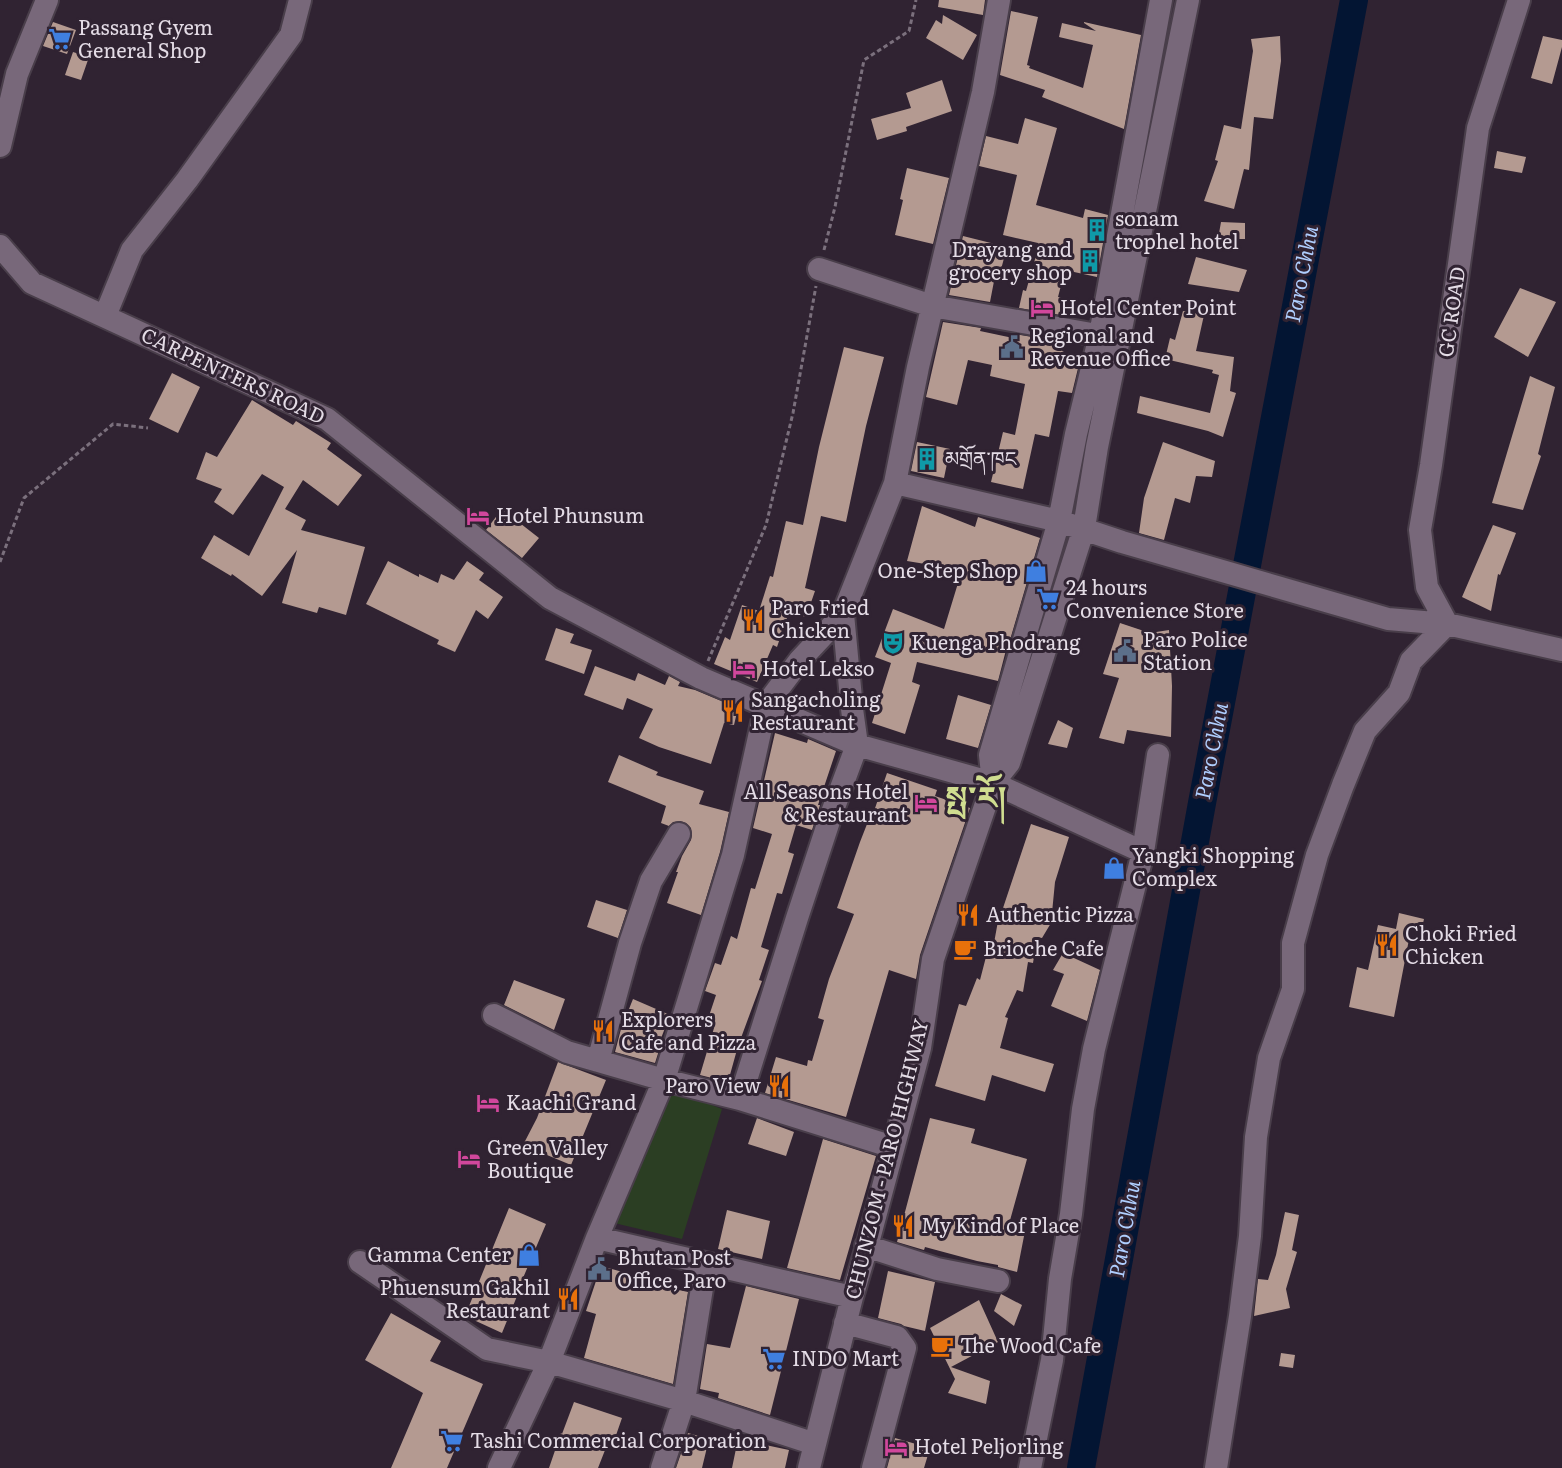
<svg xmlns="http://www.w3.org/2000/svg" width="1562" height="1468" viewBox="0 0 1562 1468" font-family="Literata,'Noto Serif Tibetan',serif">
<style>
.park{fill:#2b3e23}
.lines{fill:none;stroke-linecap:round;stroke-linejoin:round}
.river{stroke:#031533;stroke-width:28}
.building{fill:#b49a91}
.minor-casing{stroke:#493e4a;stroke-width:26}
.path{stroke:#7b707d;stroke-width:3;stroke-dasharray:4.5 3;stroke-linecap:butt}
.minor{stroke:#78687a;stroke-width:22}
.labels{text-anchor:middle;stroke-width:6;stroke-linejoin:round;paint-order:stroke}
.poi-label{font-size:20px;fill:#e4dce6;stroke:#302332;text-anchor:start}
.street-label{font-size:20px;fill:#e4dce6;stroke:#302332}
.water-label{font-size:21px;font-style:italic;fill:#afcefe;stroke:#302332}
.town-label{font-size:32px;font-weight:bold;fill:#d0dd90;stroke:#302332}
</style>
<rect width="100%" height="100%" fill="#302332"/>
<path class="park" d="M668,1088L722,1109L682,1239L614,1223Z"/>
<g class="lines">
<path class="river" d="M1081,1468L1202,803L1354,0"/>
</g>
<path class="building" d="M939,0H985L983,15L938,7Z
M1011,11L1038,17L1027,65L1030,66L1029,68L1083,88L1093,45L1059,37L1062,23L1096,31L1084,23V22L1141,35L1124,129L1042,97L1045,90L1000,75Z
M943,15L977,35L963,60L926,38L936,20L942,24Z
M53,22L76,30L67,54L43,46Z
M1280,36L1281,61L1273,119L1254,117L1249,170L1244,169L1234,209L1204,201L1218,161L1215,160L1224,125L1241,129L1253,51L1251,39Z
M1543,36L1562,40V47L1552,84L1531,78Z
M73,52L89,57L81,80L65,75Z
M942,80L952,111L906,127L907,131L877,140L871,119L911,108L906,93Z
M1025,118L1057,128L1036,205L1083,218L1085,209L1108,215L1097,277L1065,270L1058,297L1064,298L1061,315L1019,308L1023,290L1026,291L1039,245L1038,243L1003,235L1017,175L979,166L986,136L1018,144Z
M1497,151L1526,157L1522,173L1494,168Z
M907,168L949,178L933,244L895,235L903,200L900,199Z
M1221,222L1245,223V239H1218Z
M963,236L1007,247L999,277L995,276L990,302L949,295Z
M1196,257L1247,270L1239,292L1188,284Z
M1520,288L1556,302L1528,357L1494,337Z
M1183,311L1204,315L1196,351L1234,357L1230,391L1236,393L1223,437L1208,431L1137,413L1140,396L1210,413L1219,375L1212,373L1213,370L1165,359L1170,338L1175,340Z
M943,322L981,328L980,331L1013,338L1014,334L1056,341L1055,346L1063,348L1062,351L1080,360L1072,393L1058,391L1049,437L1035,434L1023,489L991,482L1003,432L1015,435L1025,384L990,376L992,365L968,360L957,405L926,397Z
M844,347L884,357L866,426L846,522L821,516L805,588L815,591L806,617L789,612L777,647L773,645L757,682L714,664L725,637L730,640L742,605L759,611L770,576L773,577L786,521L803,525L819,447Z
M172,373L200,387L178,433L149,419Z
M1530,376L1555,387L1538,454L1541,456L1523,510L1492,503Z
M252,400L293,425L296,421L331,443L327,449L362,475L338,506L303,480L285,509L306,520L301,530L365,547L346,615L319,607L317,613L282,603L297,550L262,596L232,574L231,576L201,558L214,535L249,556L284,487L262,474L233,515L214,502L222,489L196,479L206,452L217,457Z
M917,442L950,449L944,478L911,471Z
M1163,442L1215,461L1212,477L1196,476L1190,503L1175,498L1164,540L1139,533L1144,498Z
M922,506L975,527L978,517L1040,538L1007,650H1006L998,681L917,662L912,682L920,685L905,734L872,723L891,663L875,657L893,609L944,629L962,570L907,561Z
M502,509L539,538L522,558L486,530Z
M1493,525L1516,533L1500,575L1498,574L1491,611L1462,597Z
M388,561L419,577V574L438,583L441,574L454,580L467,561L484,573L479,580L503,597L488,619L476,610L455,652L437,644L439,640L366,604Z
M1120,623L1150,633L1169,630L1172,686L1171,737L1127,730L1124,744L1099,738L1119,678L1103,674Z
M556,628L574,634L570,643L592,650L584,674L545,660Z
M595,666L635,681L638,673L665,685L669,676L680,682L678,686L695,690L738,708L734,725L724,723L711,764L659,747L639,738L653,709L627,698L623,710L584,695Z
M958,695L991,705L978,748L946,739Z
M1058,720L1073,728L1067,748L1048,744Z
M775,733L807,743L808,739L836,751L818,805H820L812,830L796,825L788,852L794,854L782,894L777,893L761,947L769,950L759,980L762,981L738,1046L728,1082L700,1075L714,1028L706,1025L716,995L705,991L715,963L721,965L731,936L737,939L751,888L755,889L772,834L753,828Z
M619,755L658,772L656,775L704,791L699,804L729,812L720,852L701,915L667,903L678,872H676L682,856L691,840L692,835L691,828L686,823L680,821L673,822L669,826L661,823L666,806L608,782Z
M887,773L937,790L935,796L970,808L920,955L916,979L889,970L846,1117L765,1093L776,1057L807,1066L808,1060L812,1061L824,1020L818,1018L829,979L854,914L837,908L860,842L869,819L871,820Z
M1031,824L1069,837L1055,882L1051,923L1042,938L1037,937L1033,963L1028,962L1023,992L1017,990L1005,1017L1008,1018L1000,1048L1054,1064L1045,1092L992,1075L985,1101L935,1086L959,1004L966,1006L977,978L980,980L987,953L992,954L1000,910L1002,911Z
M596,900L627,910L618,938L587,927Z
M1399,913L1424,919L1421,932L1411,929L1394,1017L1349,1007L1357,967L1368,970L1378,925L1396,929Z
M1063,953L1100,970L1087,1021L1051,1006L1064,974L1053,970Z
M514,980L565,999L554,1030L504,1005Z
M633,999L670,1015L660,1041H662L655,1063L615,1052L621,1029Z
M558,1062L606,1080L571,1165L523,1145L537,1118Z
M757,1118L794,1132L786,1156L748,1144Z
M930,1118L975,1129L971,1143L1027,1159L1009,1224L1025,1231L1017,1272L998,1267V1265L977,1261L925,1247L924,1250L897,1242Z
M823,1139L876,1156L840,1280L787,1268Z
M509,1208L546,1224L523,1278L524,1279L502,1333L465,1316Z
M727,1210L770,1221L762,1259L718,1249Z
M1285,1212L1299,1215L1292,1250L1297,1252L1286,1289L1290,1308L1254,1316L1258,1279L1268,1280L1276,1255Z
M601,1266L666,1284L665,1287L688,1292L673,1384L584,1358L596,1314L586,1311Z
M888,1271L935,1282L925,1331L904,1326L901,1324L878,1318Z
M746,1286L799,1299L770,1415L718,1398L719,1393L700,1389L707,1344L730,1348Z
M1001,1294L1022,1305L1014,1326L994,1311Z
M979,1300L998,1342L951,1367L990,1381L986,1404L948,1393L955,1379L930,1328Z
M391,1313L441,1341L430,1361L483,1384L447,1468H391L423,1393L365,1360Z
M1281,1353L1295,1355L1293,1368L1279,1366Z
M574,1402L622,1418L614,1441L609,1440L598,1468H549L561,1433L562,1434Z
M688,1433L709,1439L702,1468H676Z
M895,1438L930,1448L924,1468H887Z
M738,1439L789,1450L785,1468H732Z"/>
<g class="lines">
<g class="minor-casing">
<path id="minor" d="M0,146L17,74L47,0
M0,246L32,283L327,419L550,598L701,678L857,745L993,783L1143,852
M819,269L932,306L1114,338
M105,316L132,250L187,180L291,35L300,0
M895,483L1059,521L1122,542L1388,619L1447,624L1562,650
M1447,624L1427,587L1420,530L1431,465L1478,128L1519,0
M993,783L990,755L1059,521L1076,434L1100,335L1161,0
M494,1015L567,1052L664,1080L740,1099L893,1147
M598,1061L630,943L651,881L679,834
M740,1099L797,918L830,818L857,745L852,709L843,614
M597,1238L852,1297
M866,1246L937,1269L998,1281
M360,1262L487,1349L549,1362L684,1401L815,1444
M845,1323L897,1337L905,1348L873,1468
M499,1468L549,1362L597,1238L664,1080L733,855L766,705L800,660L843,614L895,483L918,367L983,92L999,0
M662,1468L684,1401L706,1263
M809,1468L852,1297L868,1243L920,1048L933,959L993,783L1009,763L1084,528L1097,447L1188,0
M1030,1468L1052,1360L1060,1279L1071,1214L1083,1109L1094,1049L1143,852L1158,755
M1216,1468L1240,1316L1250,1236L1256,1137L1269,1058L1293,989V943L1317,855L1343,785L1365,731L1399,693L1411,661L1447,624"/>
</g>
<path class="path" d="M824,250L835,207L864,60L909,31L916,0
M0,562L24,498L113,424L148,428
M708,661L766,525L793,413L816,286"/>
<use href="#minor" class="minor"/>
</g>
<defs>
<g id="supermarket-bare" transform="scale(1.8)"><path d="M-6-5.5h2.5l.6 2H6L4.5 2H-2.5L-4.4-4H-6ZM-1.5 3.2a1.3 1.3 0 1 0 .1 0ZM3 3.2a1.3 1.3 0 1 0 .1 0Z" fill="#3f7fe0" stroke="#302332" stroke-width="2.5" paint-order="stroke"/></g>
<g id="building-bare" transform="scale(1.8)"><path d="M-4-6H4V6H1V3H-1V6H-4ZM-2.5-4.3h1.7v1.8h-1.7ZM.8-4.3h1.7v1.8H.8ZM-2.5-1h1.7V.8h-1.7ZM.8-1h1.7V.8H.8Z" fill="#0f9aa8" stroke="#302332" stroke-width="2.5" paint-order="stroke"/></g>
<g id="hotel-bare" transform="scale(1.8)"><path d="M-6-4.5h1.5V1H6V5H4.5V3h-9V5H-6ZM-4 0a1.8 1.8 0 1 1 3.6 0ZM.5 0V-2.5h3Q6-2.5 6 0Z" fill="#d1479c" stroke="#302332" stroke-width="2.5" paint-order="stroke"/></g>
<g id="civic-bare" transform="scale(1.8)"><path d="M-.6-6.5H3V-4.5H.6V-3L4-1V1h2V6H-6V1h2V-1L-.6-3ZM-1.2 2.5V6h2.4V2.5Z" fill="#5c6f8a" stroke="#302332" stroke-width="2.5" paint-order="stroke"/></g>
<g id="shop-bare" transform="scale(1.8)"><path d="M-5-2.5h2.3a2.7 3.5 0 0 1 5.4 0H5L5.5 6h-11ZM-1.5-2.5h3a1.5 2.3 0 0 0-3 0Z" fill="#3f7fe0" stroke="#302332" stroke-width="2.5" paint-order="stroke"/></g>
<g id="restaurant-bare" transform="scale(1.8)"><path d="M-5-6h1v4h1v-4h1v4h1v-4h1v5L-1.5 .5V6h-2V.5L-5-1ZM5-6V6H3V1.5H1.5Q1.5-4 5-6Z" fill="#e8710a" stroke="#302332" stroke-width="2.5" paint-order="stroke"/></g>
<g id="theatre-bare" transform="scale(1.8)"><path d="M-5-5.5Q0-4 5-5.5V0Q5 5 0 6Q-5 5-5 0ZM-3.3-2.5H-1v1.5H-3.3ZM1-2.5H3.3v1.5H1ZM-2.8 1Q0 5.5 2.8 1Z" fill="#0f9aa8" stroke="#302332" stroke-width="2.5" paint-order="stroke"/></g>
<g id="cafe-bare" transform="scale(1.8)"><path d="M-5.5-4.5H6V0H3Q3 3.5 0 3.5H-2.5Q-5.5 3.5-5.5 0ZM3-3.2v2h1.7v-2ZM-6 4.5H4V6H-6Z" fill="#e8710a" stroke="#302332" stroke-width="2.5" paint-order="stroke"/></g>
</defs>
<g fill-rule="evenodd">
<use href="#supermarket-bare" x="60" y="39"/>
<use href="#building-bare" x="1097" y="230"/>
<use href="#building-bare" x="1090" y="261"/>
<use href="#hotel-bare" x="1042" y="308"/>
<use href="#civic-bare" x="1012" y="347"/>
<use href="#building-bare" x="927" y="459"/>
<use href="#hotel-bare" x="478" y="516"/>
<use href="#shop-bare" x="1036" y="571"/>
<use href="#supermarket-bare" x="1048" y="599"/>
<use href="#restaurant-bare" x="753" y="620"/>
<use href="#theatre-bare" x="893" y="643"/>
<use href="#civic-bare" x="1125" y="651"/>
<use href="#hotel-bare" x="744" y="669"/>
<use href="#restaurant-bare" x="733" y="711"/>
<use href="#hotel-bare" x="926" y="803"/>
<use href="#shop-bare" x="1114" y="868"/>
<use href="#restaurant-bare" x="968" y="915"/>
<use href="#restaurant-bare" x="1387" y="945"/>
<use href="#cafe-bare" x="965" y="949"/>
<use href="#restaurant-bare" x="603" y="1031"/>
<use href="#restaurant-bare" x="779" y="1086"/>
<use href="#hotel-bare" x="488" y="1103"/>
<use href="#hotel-bare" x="469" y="1159"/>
<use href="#restaurant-bare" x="903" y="1226"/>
<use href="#shop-bare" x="529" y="1255"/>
<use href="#civic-bare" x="599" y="1269"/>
<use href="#restaurant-bare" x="568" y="1299"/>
<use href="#cafe-bare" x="942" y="1346"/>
<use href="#supermarket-bare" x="774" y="1359"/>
<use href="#supermarket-bare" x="452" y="1441"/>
<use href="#hotel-bare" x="896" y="1447"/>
</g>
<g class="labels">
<g class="poi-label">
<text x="78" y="35">Passang Gyem<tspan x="78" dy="23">General Shop</tspan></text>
<text x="1115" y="226">sonam<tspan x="1115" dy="23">trophel hotel</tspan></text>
<text x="1072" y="257" text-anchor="end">Drayang and<tspan x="1072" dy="23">grocery shop</tspan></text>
<text x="1060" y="315">Hotel Center Point</text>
<text x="1030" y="343">Regional and<tspan x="1030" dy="23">Revenue Office</tspan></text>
<text x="945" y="466">མགྲོན་ཁང</text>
<text x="496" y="523">Hotel Phunsum</text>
<text x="1018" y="578" text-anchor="end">One-Step Shop</text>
<text x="1066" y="595">24 hours<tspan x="1066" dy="23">Convenience Store</tspan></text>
<text x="771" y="615">Paro Fried<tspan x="771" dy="23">Chicken</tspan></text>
<text x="1143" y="647">Paro Police<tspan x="1143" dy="23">Station</tspan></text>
<text x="911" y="650">Kuenga Phodrang</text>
<text x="762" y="676">Hotel Lekso</text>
<text x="751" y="707">Sangacholing<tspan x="751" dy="23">Restaurant</tspan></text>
<text x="908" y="799" text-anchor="end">All Seasons Hotel<tspan x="908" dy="23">&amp; Restaurant</tspan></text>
<text x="1132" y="863">Yangki Shopping<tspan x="1132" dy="23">Complex</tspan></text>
<text x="986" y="922">Authentic Pizza</text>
<text x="1405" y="941">Choki Fried<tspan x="1405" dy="23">Chicken</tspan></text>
<text x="983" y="956">Brioche Cafe</text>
<text x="621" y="1027">Explorers<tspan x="621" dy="23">Cafe and Pizza</tspan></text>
<text x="761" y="1093" text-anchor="end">Paro View</text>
<text x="506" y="1110">Kaachi Grand</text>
<text x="487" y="1155">Green Valley<tspan x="487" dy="23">Boutique</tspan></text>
<text x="921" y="1233">My Kind of Place</text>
<text x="511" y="1262" text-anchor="end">Gamma Center</text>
<text x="617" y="1265">Bhutan Post<tspan x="617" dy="23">Office, Paro</tspan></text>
<text x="550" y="1295" text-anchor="end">Phuensum Gakhil<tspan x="550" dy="23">Restaurant</tspan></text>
<text x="960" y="1353">The Wood Cafe</text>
<text x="792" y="1366">INDO Mart</text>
<text x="470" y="1448">Tashi Commercial Corporation</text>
<text x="914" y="1454">Hotel Peljorling</text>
</g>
<g class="street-label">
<text transform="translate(1452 312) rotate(-82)" y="7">GC ROAD</text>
<text transform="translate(233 376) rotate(25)" y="7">CARPENTERS ROAD</text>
<text transform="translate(887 1159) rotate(-76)" y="7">CHUNZOM - PARO HIGHWAY</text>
</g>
<g class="water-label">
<text transform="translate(1302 274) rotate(-79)" y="7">Paro Chhu</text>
<text transform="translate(1212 751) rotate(-79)" y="7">Paro Chhu</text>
<text transform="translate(1125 1229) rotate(-80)" y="7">Paro Chhu</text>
</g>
<g class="town-label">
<text x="976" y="809">སྤ་རོ།</text>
</g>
</g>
</svg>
